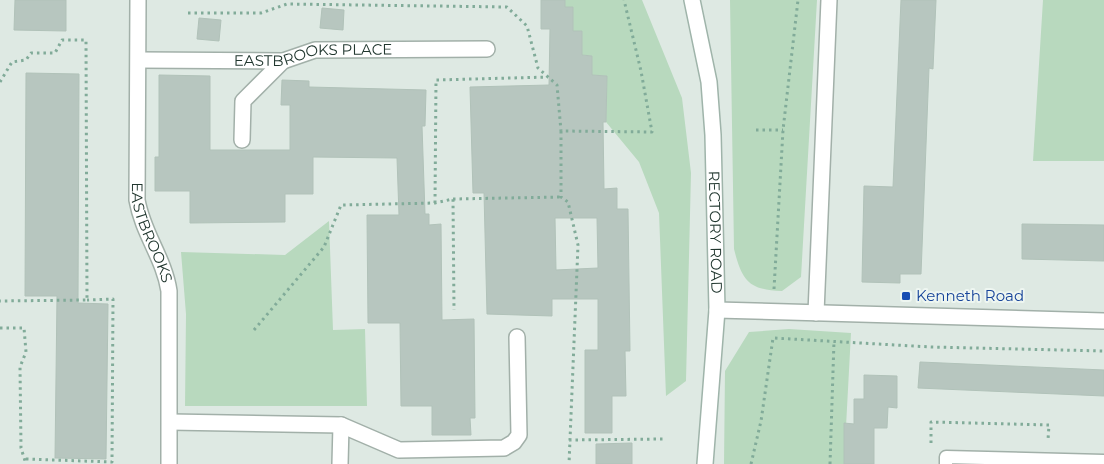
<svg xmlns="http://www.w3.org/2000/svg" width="1104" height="464" viewBox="0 0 1104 464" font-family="Montserrat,sans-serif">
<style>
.green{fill:#b8d9be}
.building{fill:#b7c6bf;stroke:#b1c2b9;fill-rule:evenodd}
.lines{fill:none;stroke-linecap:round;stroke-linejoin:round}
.lane-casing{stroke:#a2b0a9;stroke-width:15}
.street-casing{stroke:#a2b0a9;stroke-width:18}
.secondary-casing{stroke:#9fb4aa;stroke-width:18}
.path{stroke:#81ab99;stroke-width:3;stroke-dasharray:2.5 4;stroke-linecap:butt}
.lane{stroke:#fff;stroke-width:12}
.street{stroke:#fff;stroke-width:15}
.secondary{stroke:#fff;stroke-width:15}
.transit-dot{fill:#1a4fb4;stroke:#eef6f1;stroke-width:2}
.labels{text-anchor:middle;stroke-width:4;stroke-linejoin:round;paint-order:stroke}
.street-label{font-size:15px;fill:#21372f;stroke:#eef6f1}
.transit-label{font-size:15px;fill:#164399;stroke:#eef6f1;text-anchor:start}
</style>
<rect width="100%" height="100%" fill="#dee9e3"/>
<path class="green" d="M565,0H642L682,98L691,173L686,381L666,396L659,213L639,162L606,122L607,76L592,75V56L582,55V31H573V7H565Z
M730,0H817L801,277L782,291C749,290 742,281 734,249Z
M1043,0H1104V161H1033Z
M329,221L333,330L365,329L367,406H185L186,314L181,252L285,255Z
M789,329L851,333L844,464H724L725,371L749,332Z"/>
<path class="building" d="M15,0H66V31L14,30Z
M541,0H565V7H573V31H582V55L592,56V75L607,76L606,122H603L604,189L617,188V209H628L630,351H625L626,396H612V433H585V350H598V299H552V316L487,314L484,193H473L470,87L549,85L550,29H541ZM555,218H597L598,268L556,270Z
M901,0H936L933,69L929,68L921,274H900V283L862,282L864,186L893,187Z
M322,8L344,10L343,30L320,28Z
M199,18L221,20L219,41L197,39Z
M26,73L79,74L78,303L108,304L106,459L55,458L57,296H25Z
M159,75L210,76V150H290V105H281L282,80L309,81V87L426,90L425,126H422L425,214H429V225L441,224L442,320L474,319L475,418H470L471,435H432V406H401L400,323H368L367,215H399L397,158L313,157V194H285V222L190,223V191H155V157H159Z
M1022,224L1104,225V261L1022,259Z
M920,362L1104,370V396L918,388Z
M864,375L897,376V408L888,407L887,428H874V464H844V423L854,424V399H864Z
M632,443V464H596V444Z"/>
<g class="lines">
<g class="lane-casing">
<path id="lane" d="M946,464V457L1104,461"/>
</g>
<g class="street-casing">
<g id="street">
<path id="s1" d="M138,0L137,200C143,234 164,258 169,291V464"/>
<path id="s2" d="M139,60L283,61L315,50L487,49"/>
<path d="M242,140L243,101L283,61"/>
<path d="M717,310L1104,321"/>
<path d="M816,313L829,0"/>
<path d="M170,422L341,425L399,450L504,448L514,442L519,435L517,337"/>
<path d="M340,464L341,425"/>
</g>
</g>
<g class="secondary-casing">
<g id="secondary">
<path id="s3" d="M692,0L709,82L713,135L717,310L705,464"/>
</g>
</g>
<path class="path" d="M188,13H261L287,4L507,7L527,26L538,68L557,85L561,131L652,132L641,71L624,0
M0,82L12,62L26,60L31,53H55L62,40H86L87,300L0,301
M756,130H783
M561,131V197L568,202L578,245L569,464
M453,199L561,197
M435,203L436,80L548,77
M774,289L783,130L798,0
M0,328H24L26,352L20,367L21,448L26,464
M254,330L324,247L341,205L435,203L453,199L454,310
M569,440L664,439
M931,443V422L1049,425L1048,440
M26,459L112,462L113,299L87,300
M751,464L761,421L773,338L931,347L1104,351
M830,464L834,341"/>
<use href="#lane" class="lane"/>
<use href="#street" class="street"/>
<use href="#secondary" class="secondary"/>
</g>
<rect class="transit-dot" x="901" y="291" width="10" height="10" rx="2.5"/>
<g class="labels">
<g class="street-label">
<text dy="5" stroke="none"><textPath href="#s2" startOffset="175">EASTBROOKS PLACE</textPath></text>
<text dy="5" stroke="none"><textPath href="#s3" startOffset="234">RECTORY ROAD</textPath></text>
<text dy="5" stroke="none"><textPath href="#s1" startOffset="235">EASTBROOKS</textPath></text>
</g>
<g class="transit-label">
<text x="916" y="301">Kenneth Road</text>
</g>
</g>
</svg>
